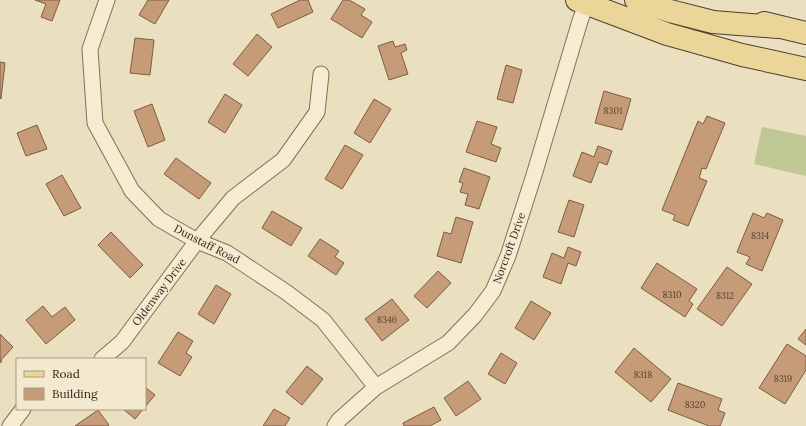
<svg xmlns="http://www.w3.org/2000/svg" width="806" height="426" viewBox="0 0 806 426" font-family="Lora,serif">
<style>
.green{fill:#bfc795}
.building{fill:#c59b78;stroke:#7e5c41}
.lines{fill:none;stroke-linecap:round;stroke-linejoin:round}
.minor-casing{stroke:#817059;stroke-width:17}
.primary-casing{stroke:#4f3e2d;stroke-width:24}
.minor{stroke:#f6ecd2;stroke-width:15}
.primary{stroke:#ebd599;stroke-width:22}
.labels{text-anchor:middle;stroke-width:3;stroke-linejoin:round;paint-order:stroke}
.number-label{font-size:9px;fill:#574533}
.street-label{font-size:11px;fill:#32281c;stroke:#f2e9ce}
</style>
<rect width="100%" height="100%" fill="#eadfbf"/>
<path class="green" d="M762,127L806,136V176L754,164Z"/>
<path class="building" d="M35,0H60L52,21L41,17L46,4Z
M148,0H169L155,24L139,15Z
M300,0H308L313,12L278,28L271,14Z
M343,0H349L365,9L361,15L372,22L362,38L331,19Z
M257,34L272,47L248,76L233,64Z
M135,38L154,40L150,75L130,73Z
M393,41L395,47L405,44L407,50L401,53L408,74L389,80L378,46Z
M0,62L5,63L1,99L0,98Z
M506,65L522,70L513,103L497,99Z
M604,91L631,99L622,130L595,123Z
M225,94L242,105L225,133L208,122Z
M374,99L391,109L370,143L354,133Z
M152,104L165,140L148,147L134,111Z
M707,116L725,123L706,169L702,168L699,178L707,181L688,226L673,220L675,215L662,210L698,121L703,124Z
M477,121L497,127L491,144L501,148L496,162L466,152Z
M37,125L47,149L26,156L17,133Z
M345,145L363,155L342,189L325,179Z
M598,146L612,151L607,165L599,162L591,183L573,176L582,152L594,157Z
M176,158L211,183L199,199L164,174Z
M464,168L490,177L479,209L465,205L468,194L460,192L463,183L459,182Z
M62,175L81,208L64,216L46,184Z
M569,200L584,205L574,237L558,232Z
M272,211L302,228L291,246L262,228Z
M753,213L764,218L767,213L783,220L762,271L746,264L750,257L737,252Z
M456,217L473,222L461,263L437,256L444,232L451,234Z
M111,232L143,265L130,278L98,245Z
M320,239L339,251L335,257L344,263L336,275L308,256Z
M568,247L581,252L576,266L568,263L561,284L543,277L552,253L564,258Z
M657,263L697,289L689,301L693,304L685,317L641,288Z
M727,267L752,284L722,326L697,309Z
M438,271L451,283L427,308L414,296Z
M216,285L231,294L214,324L198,314Z
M392,299L409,320L382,341L365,319Z
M531,301L551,313L534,340L515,328Z
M43,306L52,317L65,307L75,320L46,344L26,320Z
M806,329V345L798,339Z
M178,332L193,341L186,353L192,357L180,376L158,363Z
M0,334L13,347L1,360L2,361L0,363Z
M787,344L806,356V370L785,404L759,388Z
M634,348L671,379L651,402L615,372Z
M501,353L517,363L505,384L488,374Z
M307,366L323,379L302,405L286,392Z
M468,381L481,399L456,416L444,398Z
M678,383L722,399L718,410L725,413L720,426H709L668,410Z
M145,387L155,395L145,407Z
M434,407L441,420L430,426H404L403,423Z
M123,409H143L135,419Z
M274,409L290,418L285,426H263Z
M98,410L109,425L108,426H75Z"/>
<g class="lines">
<g class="minor-casing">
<path id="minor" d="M107,0L90,49L95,123L132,191L159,219L197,241L227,253L286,292L323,320L376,387
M102,359L122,342L197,241L233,198L283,160L317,112L321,74
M10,426L23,409
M335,426L339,420L376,387L448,343L475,315L493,291L508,256L534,175L580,21L586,4"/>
</g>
<g class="primary-casing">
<path id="primary" d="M577,0L667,34L742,55L806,69
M636,0L670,11L713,22L778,27
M764,23L806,33"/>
</g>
<use href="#minor" class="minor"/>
<use href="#primary" class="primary"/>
</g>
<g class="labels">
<g class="number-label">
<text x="613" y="114">8301</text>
<text x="760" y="239">8314</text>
<text x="672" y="298">8310</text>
<text x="725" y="299">8312</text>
<text x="387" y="323">8346</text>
<text x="643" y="378">8318</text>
<text x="783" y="382">8319</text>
<text x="695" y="408">8320</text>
</g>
<g class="street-label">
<text transform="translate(207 244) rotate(27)" y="4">Dunstaff Road</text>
<text transform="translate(509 248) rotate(-70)" y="4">Norcroft Drive</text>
<text transform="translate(159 292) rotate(-53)" y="4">Oldenway Drive</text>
</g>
</g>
<rect x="16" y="358" width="130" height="52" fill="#f2e9ce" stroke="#a59c87"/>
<rect x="24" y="371" width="20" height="6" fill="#ebd599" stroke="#a59c87"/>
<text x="52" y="378" font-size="12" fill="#32281c">Road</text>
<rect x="24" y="388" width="20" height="12" fill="#c59b78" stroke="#a59c87"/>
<text x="52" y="398" font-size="12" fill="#32281c">Building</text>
</svg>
